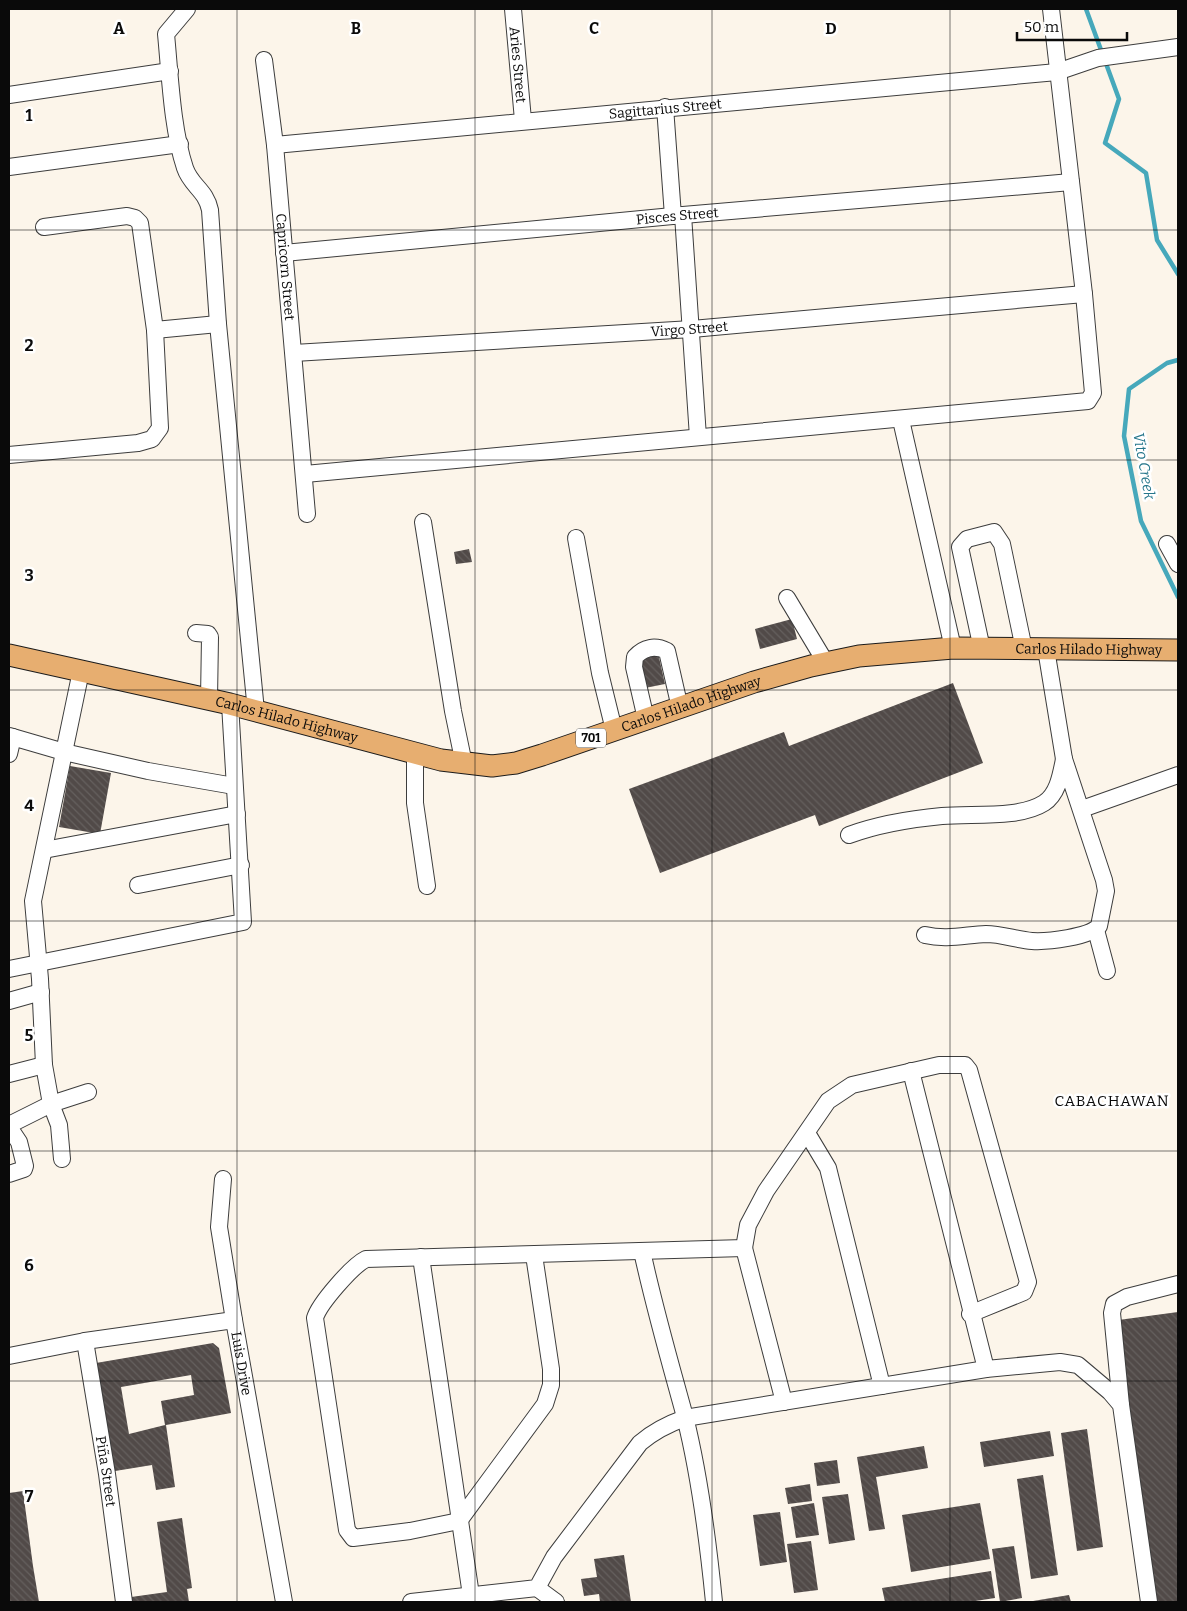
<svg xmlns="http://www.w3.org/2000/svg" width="1187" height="1611" viewBox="0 0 1187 1611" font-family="Bitter,serif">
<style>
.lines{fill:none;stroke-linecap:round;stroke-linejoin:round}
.stream{stroke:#46a8bb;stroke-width:4.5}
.building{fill:url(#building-back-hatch);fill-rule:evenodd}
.minor-casing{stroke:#3d3d3d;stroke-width:18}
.major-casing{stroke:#1b1b1b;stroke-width:23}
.minor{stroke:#fff;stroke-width:16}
.major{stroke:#e7ae70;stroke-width:21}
.grid{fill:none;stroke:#0a0a0a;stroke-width:1;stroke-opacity:0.55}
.labels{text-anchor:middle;stroke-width:5;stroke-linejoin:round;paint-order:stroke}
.shield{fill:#fff;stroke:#545454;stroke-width:1}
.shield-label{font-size:12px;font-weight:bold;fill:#0a0a0a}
.street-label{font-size:14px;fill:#0a0a0a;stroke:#fff}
.water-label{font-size:15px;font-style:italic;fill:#25768b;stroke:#fff}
.neighbourhood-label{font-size:15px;letter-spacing:1px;fill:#0a0a0a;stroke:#fff}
.grid-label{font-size:16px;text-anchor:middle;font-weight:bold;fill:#0a0a0a;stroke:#fff;stroke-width:5;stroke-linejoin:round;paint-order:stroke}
</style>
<defs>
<pattern id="building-back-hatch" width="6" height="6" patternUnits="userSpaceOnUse" patternTransform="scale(1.25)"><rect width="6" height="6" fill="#514a48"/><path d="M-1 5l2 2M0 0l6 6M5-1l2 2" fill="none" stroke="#65605e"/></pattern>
</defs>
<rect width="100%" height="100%" fill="#fcf5ea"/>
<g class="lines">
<path class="stream" d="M1086,9L1119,99L1105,143L1146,173L1157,240L1178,274
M1178,360L1167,363L1129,389L1124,436L1141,521L1178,597"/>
</g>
<path class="building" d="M469,549L472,562L456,564L454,552Z
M792,619L797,639L760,649L755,629Z
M658,653L665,684L645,688L638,657Z
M953,683L983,763L819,826L815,815L660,873L629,789L784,732L789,746Z
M70,766L111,773L100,834L59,827Z
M1178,1312V1602H1153L1111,1321Z
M213,1343L219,1348L231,1413L166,1425L175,1487L156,1490L152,1465L109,1472L96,1363ZM191,1375L194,1395L161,1401L165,1425L129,1434L121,1387Z
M1087,1429L1103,1547L1077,1551L1061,1433Z
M1050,1431L1054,1456L984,1467L980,1442Z
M924,1446L928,1468L876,1477L885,1529L869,1531L857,1457Z
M837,1460L840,1483L817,1486L814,1463Z
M1043,1475L1058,1575L1031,1579L1017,1479Z
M810,1484L812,1501L788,1504L785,1488Z
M23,1491L33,1566L39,1602H9V1493Z
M848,1494L855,1540L829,1544L822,1497Z
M814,1503L819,1535L796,1538L791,1507Z
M980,1503L990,1559L911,1572L902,1515Z
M780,1512L787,1562L760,1566L753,1515Z
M182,1518L192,1588L187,1589L189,1602H125L124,1598L167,1592L157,1522Z
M811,1541L818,1590L794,1593L787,1544Z
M1014,1546L1022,1598L1000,1602L992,1549Z
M624,1555L631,1602H600L599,1594L584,1596L581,1579L597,1577L594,1559Z
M991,1571L995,1598L969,1602H885L882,1588Z
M1069,1595L1071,1602H1033V1601Z"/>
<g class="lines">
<g class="minor-casing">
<g id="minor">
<path d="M187,9L166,34C170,75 172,129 185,168C191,186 206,190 210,210L218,324L256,711"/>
<path id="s1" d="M513,9L523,120"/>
<path id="s2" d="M264,60L275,145L307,514"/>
<path d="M9,95L170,71"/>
<path d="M665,107L673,216"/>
<path id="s3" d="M275,145L1057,72L1098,58L1178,47"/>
<path d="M9,167L180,144"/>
<path d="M683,215L698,437"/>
<path id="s4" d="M284,253L683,215L1071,182"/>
<path d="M155,330L218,324"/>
<path id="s5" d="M294,353L692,329L1084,294"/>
<path d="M901,420L953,648"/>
<path d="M9,455L138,443L152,439L160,428L155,330L140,223L135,218L127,216L44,227"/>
<path d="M305,474L1088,401L1093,393L1084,294L1051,9"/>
<path d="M423,522L453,711L464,764"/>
<path d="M576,538L600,673L614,730"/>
<path d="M1167,544L1178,564"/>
<path d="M787,598L826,663"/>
<path d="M196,633L208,634L210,637L209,699"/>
<path d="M982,649L960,547L967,539L994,532L1002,544L1024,649"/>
<path d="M646,719L634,667L635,657C644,647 655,645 667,651L680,708"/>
<path d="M9,736L64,752L148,771L234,786"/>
<path d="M415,753V803L427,886"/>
<path d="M9,754L13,737"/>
<path d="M1082,809L1178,775"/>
<path d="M849,835C879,824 910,819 942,816C971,813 1019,819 1044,803C1058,794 1061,774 1064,759"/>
<path d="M44,850L237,814"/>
<path d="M138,885L241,865"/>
<path d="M1096,930L1107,971"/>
<path d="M925,935C946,940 965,935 986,934C1002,934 1017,940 1032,941C1047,942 1090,937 1099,926L1106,891L1104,880L1064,759L1046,649"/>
<path d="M9,969L243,922L230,704"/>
<path d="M9,1001L41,992"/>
<path d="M911,1071L986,1369"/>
<path d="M9,1074L44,1065"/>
<path d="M9,1125L51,1104L88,1092"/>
<path d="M9,1127L19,1142L25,1166L24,1169L9,1174"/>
<path d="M807,1133L828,1168L882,1386"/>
<path d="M62,1159L59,1125L51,1104L44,1065L40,979L33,901L81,671"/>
<path d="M223,1179L219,1227L234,1320"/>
<path d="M744,1248L784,1402"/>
<path d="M642,1251C654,1307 670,1362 685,1417C700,1477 708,1541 714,1602"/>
<path d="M534,1255L551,1369V1385L545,1404L459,1521L410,1531L353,1538L347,1530L315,1318C319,1304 352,1266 366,1259L744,1248L748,1225L766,1191L828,1101L852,1085L939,1065H965L969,1070L1028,1282L1024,1292L970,1314"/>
<path d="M421,1257L472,1602"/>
<path id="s6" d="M85,1341L107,1474L124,1602"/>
<path id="s7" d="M9,1356L85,1341L234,1320L284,1602"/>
<path d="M1121,1405L1112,1313L1114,1304L1127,1297L1178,1284"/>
<path d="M537,1588L556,1602"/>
<path d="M411,1602L537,1588L554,1557L640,1443C654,1431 668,1424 685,1418L986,1369L1060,1362L1078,1365L1110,1392L1121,1405L1149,1602"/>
</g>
</g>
<g class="major-casing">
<g id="major">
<path id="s8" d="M9,655L230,704L441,760L492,766L516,763L542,755L754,682L811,666L859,656L953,648L1178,650"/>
</g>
</g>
<use href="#minor" class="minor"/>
<use href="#major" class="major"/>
</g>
<path class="grid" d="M237,9V1602M475,9V1602M712,9V1602M950,9V1602M9,230H1178M9,460H1178M9,690H1178M9,921H1178M9,1151H1178M9,1381H1178"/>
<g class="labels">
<rect class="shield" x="576" y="728.5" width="30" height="19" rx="4"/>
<g class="shield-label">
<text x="591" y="742">701</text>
</g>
<g class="street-label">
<text dy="5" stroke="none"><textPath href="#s1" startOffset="56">Aries Street</textPath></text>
<text dy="5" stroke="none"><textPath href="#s3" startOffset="392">Sagittarius Street</textPath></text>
<text dy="5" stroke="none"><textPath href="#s4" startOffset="395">Pisces Street</textPath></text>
<text dy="5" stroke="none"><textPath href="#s2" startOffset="208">Capricorn Street</textPath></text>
<text dy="5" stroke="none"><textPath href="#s5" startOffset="396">Virgo Street</textPath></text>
<text dy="5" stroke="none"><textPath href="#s8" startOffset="1110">Carlos Hilado Highway</textPath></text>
<text dy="5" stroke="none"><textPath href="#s8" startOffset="705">Carlos Hilado Highway</textPath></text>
<text dy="5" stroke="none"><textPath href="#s8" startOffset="285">Carlos Hilado Highway</textPath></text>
<text dy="5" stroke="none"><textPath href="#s7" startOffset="272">Luis Drive</textPath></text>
<text dy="5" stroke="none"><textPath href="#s6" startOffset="132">Piña Street</textPath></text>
</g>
<g class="water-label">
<text transform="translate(1144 466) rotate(80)" y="5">Vito Creek</text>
</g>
<g class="neighbourhood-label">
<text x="1112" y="1106">CABACHAWAN</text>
</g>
</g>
<g class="grid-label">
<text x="119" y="34">A</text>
<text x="356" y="34">B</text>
<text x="594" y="34">C</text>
<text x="831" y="34">D</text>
<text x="29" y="121">1</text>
<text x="29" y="351">2</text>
<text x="29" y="581">3</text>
<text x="29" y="811">4</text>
<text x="29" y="1041">5</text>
<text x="29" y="1271">6</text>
<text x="29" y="1502">7</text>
</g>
<rect width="1187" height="1611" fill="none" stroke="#0a0a0a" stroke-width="20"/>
<path d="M1017 32v8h110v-8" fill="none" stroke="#0a0a0a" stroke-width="2.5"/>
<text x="1024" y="32" font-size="15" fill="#0a0a0a" stroke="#ffffff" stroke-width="4" paint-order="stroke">50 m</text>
</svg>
